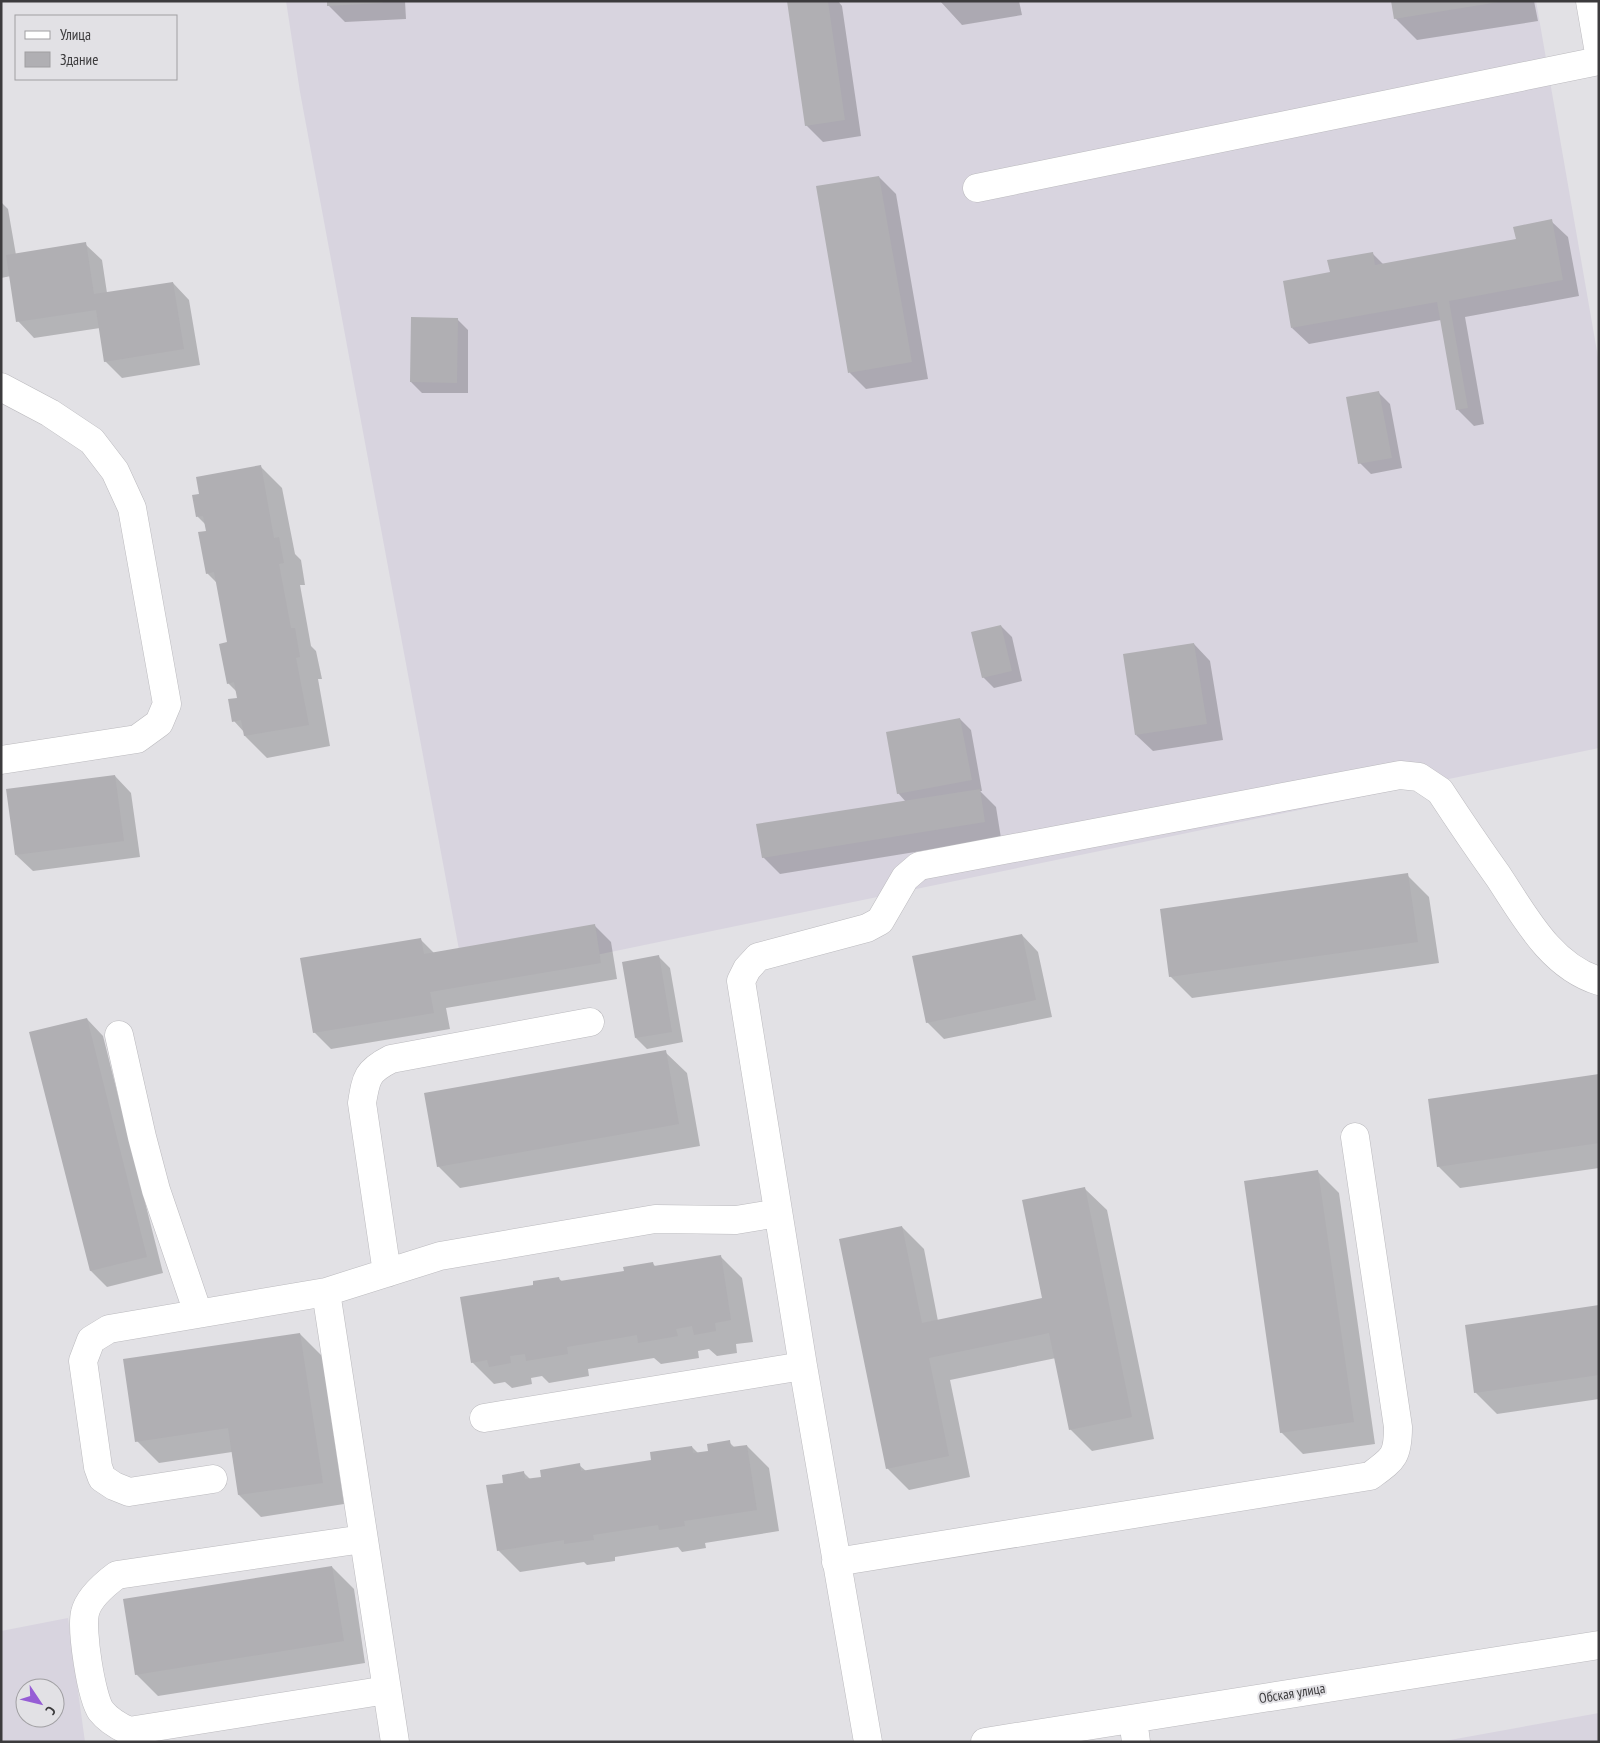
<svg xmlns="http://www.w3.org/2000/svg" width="1600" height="1743" viewBox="0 0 1600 1743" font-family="'PT Sans Narrow',sans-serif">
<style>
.built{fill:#d8d4df;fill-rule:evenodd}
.shadow{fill:#0003}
.building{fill:#b0afb3}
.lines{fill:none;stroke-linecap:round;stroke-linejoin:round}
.minor-casing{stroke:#bbbabe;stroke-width:29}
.minor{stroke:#fff;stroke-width:28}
.labels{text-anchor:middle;stroke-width:4;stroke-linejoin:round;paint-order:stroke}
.street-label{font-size:14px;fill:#3c3b3d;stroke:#e2e1e5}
</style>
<rect width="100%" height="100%" fill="#e2e1e5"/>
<path class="built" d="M286,1H1536L1599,363V748L465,982L300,92Z
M68,1618L85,1742H1V1631ZM25,1688H55V1718H25Z
M1599,1713V1742H1439Z"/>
<path class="shadow" d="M328,1H405L406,19L345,22L328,5Z
M789,1H838L842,6L861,136L823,142L806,125Z
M940,1H1019L1022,15L962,25Z
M1393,1H1534L1538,21L1417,40L1395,18Z
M879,177L896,194L928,379L866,389L850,373Z
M1,202L8,209L16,255L85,244L102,260L107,293L173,283L189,300L200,365L122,378L105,361L100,328L34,338L18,321L11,276L1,278Z
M1551,221L1568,237L1579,296L1465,317L1484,424L1474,426L1457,409L1441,320L1309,344L1292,328L1331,273L1372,253L1384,265L1517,240Z
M457,319L468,330V393H422L411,382Z
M1379,393L1390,404L1402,468L1371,474L1360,463Z
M260,466L282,488L295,554L301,560L305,585H300L311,646L316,651L322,679H318L330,746L267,758L245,736L244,732L234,721L239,699L237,692L228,683V643L217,583L207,573L206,525L198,517L194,496L200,494Z
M1001,626L1012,637L1022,681L994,688L983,677Z
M1194,644L1210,661L1223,740L1153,751L1136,735Z
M960,719L971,730L982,791H980L996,807L1001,838L780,874L763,857L906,802L898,793Z
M115,776L131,793L140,857L33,871L16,855Z
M1407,875L1429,897L1439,963L1192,998L1170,976Z
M595,926L611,942L617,979L446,1008L450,1029L331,1049L314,1032L420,939L434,953Z
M1022,935L1038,952L1052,1017L944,1039L927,1022Z
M658,956L670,968L683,1042L647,1049L636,1038Z
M87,1019L103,1036L163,1273L107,1287L91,1271Z
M665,1052L687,1073L700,1146L460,1188L438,1166Z
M1599,1075V1168L1460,1188L1438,1166Z
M1317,1171L1339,1193L1375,1444L1303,1454L1281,1432Z
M1085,1189L1107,1210L1154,1439L1092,1451L1070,1429L1056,1358L950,1380L970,1477L909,1490L887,1468L902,1227L924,1249L938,1321L1044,1299Z
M720,1256L742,1278L753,1342L736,1344L737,1353L717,1356L709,1349L698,1351L699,1358L661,1364L654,1358L588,1369L589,1376L549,1383L542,1376L531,1378L532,1384L512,1388L505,1382L494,1384L472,1362L535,1286L558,1278L563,1282L625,1272L652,1263L656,1267Z
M1599,1307V1399L1497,1414L1475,1392Z
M300,1334L322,1356L344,1504L261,1517L239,1495L232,1452L159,1463L137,1441Z
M729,1442L735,1448L747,1446L769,1468L779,1531L705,1543L706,1548L682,1552L678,1547L615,1557V1561L587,1565L584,1562L520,1572L498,1550L505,1484L524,1473L531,1480L543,1478L579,1465L586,1471L653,1461L692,1447L698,1453L709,1452Z
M332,1567L354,1589L365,1663L158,1696L136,1674Z"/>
<path class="building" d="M327,1H382L383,3L327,6Z
M787,1H828L845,120L805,126Z
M1391,1H1499V2L1394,19Z
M879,176L912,362L848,373L816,186Z
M1552,219L1563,280L1449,301L1468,408L1456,410L1437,302L1291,328L1283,281L1330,272L1327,260L1373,252L1375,265L1516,239L1513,227Z
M86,242L94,294L173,282L184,349L104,362L96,310L16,322L6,255Z
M411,317L458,318L457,383L410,382Z
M1379,391L1392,458L1358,464L1346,397Z
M261,465L274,538L279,537L284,563L279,564L291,628H295L300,657L296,658L309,725L244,736L241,720L232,722L228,699L237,698L234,682L227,684L219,644L227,642L214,572L206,574L198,532L206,531L203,516L196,517L192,495L199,494L196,477Z
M1001,625L1012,671L982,678L971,632Z
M1194,643L1207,724L1135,735L1123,654Z
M960,718L972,780L897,794L886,732Z
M115,775L124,841L15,855L6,789Z
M980,789L985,822L762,858L756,824Z
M1408,873L1418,942L1169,977L1160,909Z
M595,924L601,963L430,992L434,1013L313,1033L300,958L421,938L424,954Z
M1022,934L1036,1000L926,1023L912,956Z
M659,955L672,1032L635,1038L622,962Z
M87,1018L147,1257L90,1271L29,1032Z
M666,1050L679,1124L437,1167L424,1093Z
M1599,1074V1143L1437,1167L1428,1099Z
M1318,1170L1354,1422L1280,1433L1244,1181Z
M1085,1187L1132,1417L1069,1430L1049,1333L929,1358L949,1456L886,1469L839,1239L902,1226L922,1323L1042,1298L1022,1200Z
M721,1255L731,1320L715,1323L716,1331L694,1335L692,1326L676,1329L678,1336L638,1343L637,1335L567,1347L568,1354L526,1361L525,1354L510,1356L511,1363L489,1367L487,1360L471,1363L460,1297L533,1285V1281L559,1277L560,1281L624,1271L623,1267L653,1262L654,1266Z
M1599,1305V1375L1474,1393L1465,1325Z
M300,1333L323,1483L238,1495L228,1428L135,1442L123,1359Z
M730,1440L731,1447L747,1445L757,1510L684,1521L685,1526L659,1530L658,1525L593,1535L594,1540L564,1544V1540L497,1551L486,1485L503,1483L502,1475L524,1471L525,1479L541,1477L540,1470L580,1463L581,1471L651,1460L650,1452L692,1446L693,1453L708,1451L707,1444Z
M332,1566L344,1641L135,1675L123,1599Z"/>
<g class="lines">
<g class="minor-casing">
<path id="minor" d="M1590,1L1599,53
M977,188L1599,61
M1,387L50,413L92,441L115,471L132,508L167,704L159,723L137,739L1,760
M119,1035L142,1137L156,1190L198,1313
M387,1273L362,1103C366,1078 367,1071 391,1059L590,1022
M326,1292L440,1256L655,1219L736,1220L778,1213
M484,1418L803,1366
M213,1479L129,1492L114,1486L102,1478L98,1467L83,1361L91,1340L109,1329L326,1292L395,1742
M363,1539L117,1575C105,1584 88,1598 85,1613C81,1629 91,1697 101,1711C109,1721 118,1726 129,1731L387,1690
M836,1562L1370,1476C1393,1459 1398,1457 1398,1427L1355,1137
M1133,1719L1136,1742
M868,1742L803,1366L741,981L747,969L758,957L867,928L880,921L905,878L919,866L1400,775L1419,777L1440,791C1459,820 1478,848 1498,876C1524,915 1550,966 1599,981
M985,1742L1599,1645"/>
</g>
<use href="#minor" class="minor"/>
</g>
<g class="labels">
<g class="street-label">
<text transform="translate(1292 1693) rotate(-9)" y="5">Обская улица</text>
</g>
</g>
<rect width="1600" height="1743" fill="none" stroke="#3c3b3d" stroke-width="5"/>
<rect x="15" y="15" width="162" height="65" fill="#e2e1e5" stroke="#a09fa2"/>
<rect x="25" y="31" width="25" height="8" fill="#ffffff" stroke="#a09fa2"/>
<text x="60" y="40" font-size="15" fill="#3c3b3d">Улица</text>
<rect x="25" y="52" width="25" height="15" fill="#b0afb3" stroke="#a09fa2"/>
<text x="60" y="65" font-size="15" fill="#3c3b3d">Здание</text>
<g transform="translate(40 1703) rotate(125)"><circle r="24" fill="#e2e1e5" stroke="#a09fa2"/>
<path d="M0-4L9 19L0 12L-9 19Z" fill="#965dd5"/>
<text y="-8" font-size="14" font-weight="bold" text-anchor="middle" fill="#3c3b3d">С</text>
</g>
</svg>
